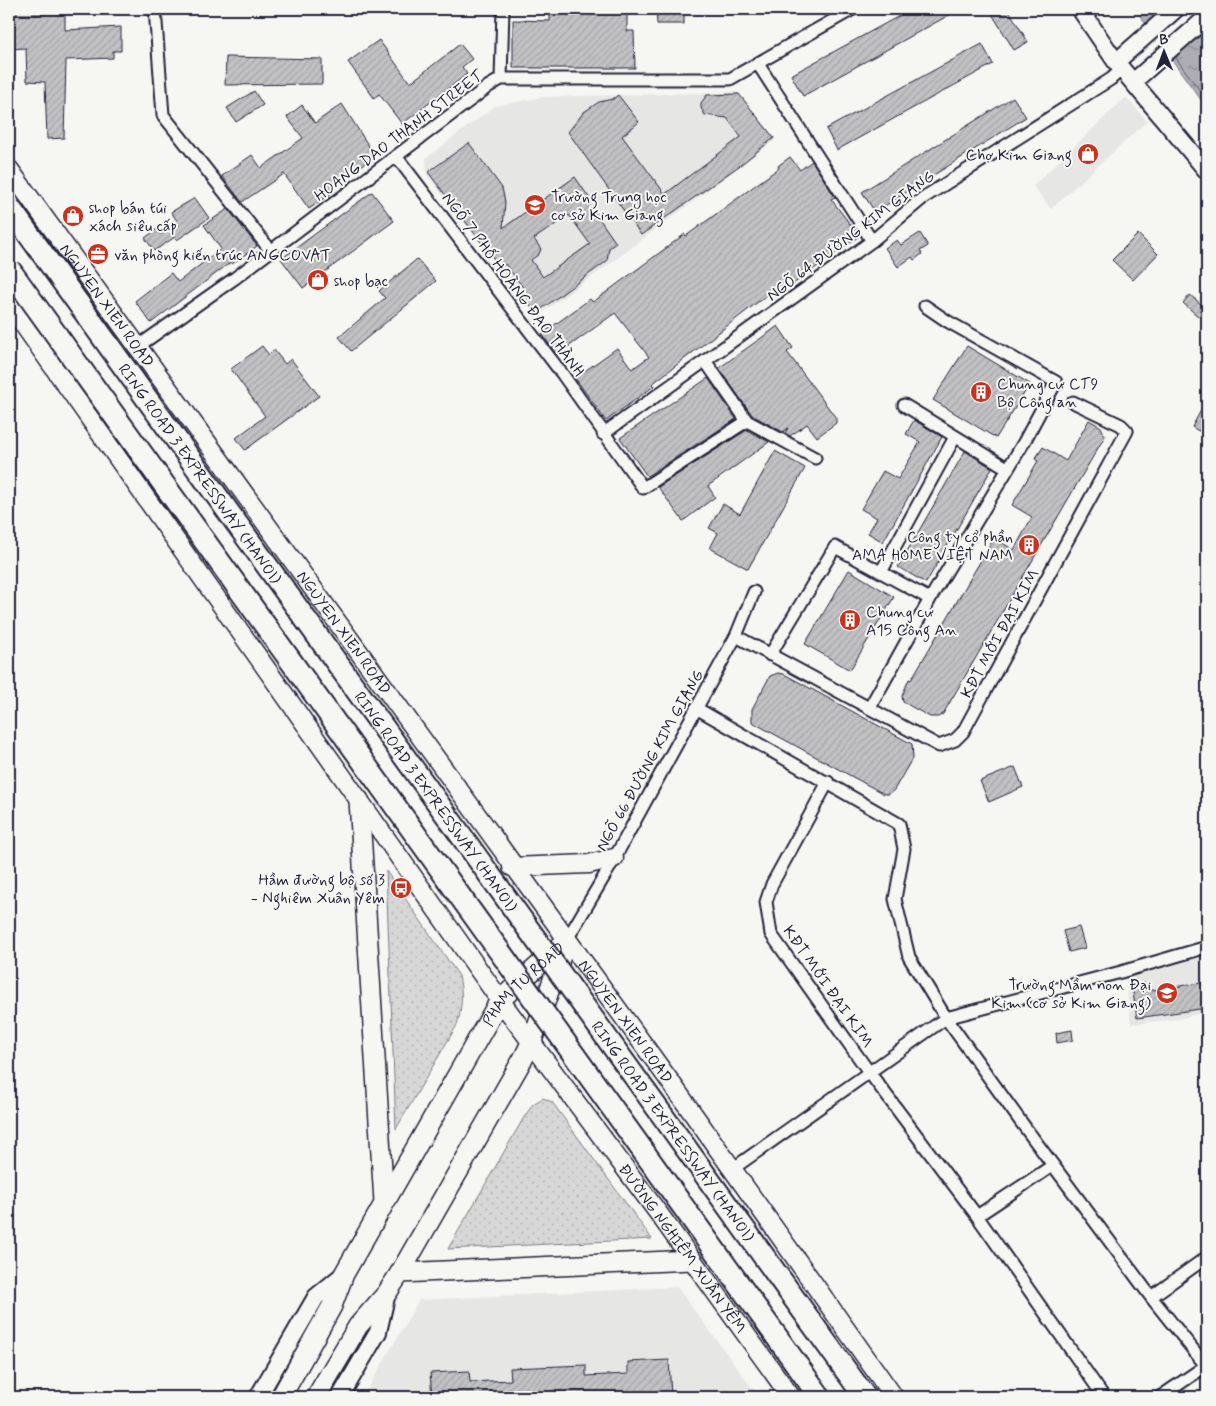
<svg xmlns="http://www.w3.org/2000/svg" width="1216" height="1406" viewBox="0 0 1216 1406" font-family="Mynerve,sans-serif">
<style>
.built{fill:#e6e6e4}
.grass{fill:url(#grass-dots);stroke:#7c7c89}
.water{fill:url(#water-ripples);stroke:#757583}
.pier{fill:#f6f6f2}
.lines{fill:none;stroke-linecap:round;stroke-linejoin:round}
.shore{stroke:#5a5a6b;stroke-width:1}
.building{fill:url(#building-hatch);stroke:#22223b;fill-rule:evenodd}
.minor-casing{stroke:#22223b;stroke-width:15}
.secondary-casing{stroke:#22223b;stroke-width:20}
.primary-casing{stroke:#22223b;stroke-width:21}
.trunk-casing{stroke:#22223b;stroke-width:22}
.minor{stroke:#f6f6f2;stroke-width:11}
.secondary{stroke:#f6f6f2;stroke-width:16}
.primary{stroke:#f6f6f2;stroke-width:18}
.trunk{stroke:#f6f6f2;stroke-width:19}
.motorway-bridge-casing{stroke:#22223b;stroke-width:25;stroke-linecap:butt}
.motorway-bridge{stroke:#f6f6f2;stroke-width:21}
.labels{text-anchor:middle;stroke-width:4;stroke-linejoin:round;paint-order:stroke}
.street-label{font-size:16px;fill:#22223b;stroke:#f6f6f2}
.poi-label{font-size:16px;fill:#22223b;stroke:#f6f6f2;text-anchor:start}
</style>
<defs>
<pattern id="grass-dots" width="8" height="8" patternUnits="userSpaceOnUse" patternTransform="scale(1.25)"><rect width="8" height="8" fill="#d7d7d7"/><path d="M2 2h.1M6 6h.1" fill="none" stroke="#b8b8b9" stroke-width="1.8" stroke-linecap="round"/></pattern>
<pattern id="water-ripples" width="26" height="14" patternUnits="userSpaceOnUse" patternTransform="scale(1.25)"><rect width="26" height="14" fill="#adadb3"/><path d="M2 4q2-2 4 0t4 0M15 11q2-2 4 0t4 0" fill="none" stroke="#8c8c93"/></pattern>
<pattern id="building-hatch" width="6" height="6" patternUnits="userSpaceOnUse" patternTransform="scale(1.25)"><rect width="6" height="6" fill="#c2c2c4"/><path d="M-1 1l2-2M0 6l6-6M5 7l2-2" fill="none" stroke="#a6a6a9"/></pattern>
</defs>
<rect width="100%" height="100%" fill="#f6f6f2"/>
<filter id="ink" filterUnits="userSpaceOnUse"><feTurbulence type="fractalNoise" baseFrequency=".02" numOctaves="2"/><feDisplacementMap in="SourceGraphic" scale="10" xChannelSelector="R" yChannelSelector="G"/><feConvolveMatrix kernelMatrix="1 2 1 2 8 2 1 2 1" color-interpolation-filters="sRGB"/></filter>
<g filter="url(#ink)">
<path class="built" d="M738,92L776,139L611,263L537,316L427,175L426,158L495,106L543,97Z
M1126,97L1147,121L1051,209L1033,186Z
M1207,953V1012L1179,1019L1131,1024L1125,975Z
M677,1287L759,1397H363L419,1300Z"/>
<path class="grass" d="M386,871L459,976C463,994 462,1008 457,1025L396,1129Z
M543,1098L552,1102L652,1239L448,1249L523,1119L533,1104Z"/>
<path class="water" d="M1135,9H1203L1207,15V108Z"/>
<path class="pier" d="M1176,9H1206L1207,11L1164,54L1149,33Z"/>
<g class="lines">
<path class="shore" d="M1175,57L1207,100"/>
</g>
<path class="building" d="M43,9H65V30L121,27V51H113V58L66,60L64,138L47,139L45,82L27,81L26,48L9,49V14H43Z
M550,9H627V31H634L635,68H513V20L550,21Z
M656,9H684V24H657Z
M912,9H960L803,96L791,75Z
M989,9H1008L1028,42L1014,50Z
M379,40L410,83L460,44L472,59L462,67L467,74L402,124L379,94L374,98L348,62Z
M982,44L993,64L837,150L826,129Z
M226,57L322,59V84L225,85Z
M254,91L263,105L236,122L227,108Z
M739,94L774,138L739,166L641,235L568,132L584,112L599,102L613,99L618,95L639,122L622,136L665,194L741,137L727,118L705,115L701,108V103L707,95Z
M1013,97L1026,117L875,212L862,192Z
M342,104L375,156L329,189L332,193L309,209L284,174L242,202L222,176L252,155L261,168L303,138L287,117L302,105L315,123Z
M469,143L502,188L505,202L503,228L575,177L590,199L587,201L616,243L609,248L607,261L536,313L520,293L525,290L505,264L500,267L428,172ZM569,215L590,244L543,277L531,260L539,254L541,249L534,239Z
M790,157L800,170L812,161L835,197L831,199L859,236L793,284L789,278L652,384L654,386L606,421L575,378L617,348L632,369L649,357L615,313L557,355L542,334L590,299L593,302L685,234L686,236L779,168L778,166Z
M372,192L394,221L303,288L281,259Z
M195,198L209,218L177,240L175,237L154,251L145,238L157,229L160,234L178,222L171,212Z
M228,209L257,246L232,264L231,262L151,323L135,301L171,273L178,282L221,249L204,225Z
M920,233L928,246L920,251L922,254L914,260L912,257L898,267L885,248L897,240L901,245Z
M1138,234L1158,254L1133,280L1112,260Z
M417,259L436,281L351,351L339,337L385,298L379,291Z
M1190,295L1206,308L1199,317L1183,303Z
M778,326L793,348L787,352L836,418V423L817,437L807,424L790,436L785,433L788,428L783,432L752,415L719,368Z
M262,346L269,355L274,350L285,364L291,359L319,396L245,450L236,438L265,416L231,369Z
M967,346L1030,384L996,438L933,400Z
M708,378L736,419L647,476L620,438Z
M1207,399V423L1202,433L1192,427Z
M914,420L942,437L883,542L868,533L877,518L861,509L883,471L898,479L920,442L906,434Z
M1089,420L1101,427L1105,436L943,714L938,717H930L903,702L902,696L909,679L911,680L994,538L1014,550L1032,517L1012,505L1038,461L1035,459L1043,447L1066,461Z
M747,430L769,442L708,486L715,497L683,521L658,487Z
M775,451L805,468L748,569L710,548L718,533L709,528L723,504L740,514Z
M965,451L992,468L926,583L898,567Z
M849,570L894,597L850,670L805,644Z
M778,673L784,674L912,744L913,757L894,790L889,794H884L752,722V709L770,676Z
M1015,767L1023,787L989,802L980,781Z
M1079,927L1085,948L1069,952L1063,931Z
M1207,982V1008L1137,1018L1132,986L1145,983L1147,991Z
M1072,1030L1073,1040L1057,1043L1056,1033Z
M669,1360L671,1397H432L430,1373L469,1371L470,1382L511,1380L510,1368L586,1365V1376L628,1374V1362Z"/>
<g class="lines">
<g class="minor-casing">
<path id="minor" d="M155,9L163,115L271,251
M758,64L872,241
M501,79L503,9
M396,156L563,375L643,488L747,421
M137,347L235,278L489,86L501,79H730L853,9
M706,362L747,421L815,458
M904,405L1007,468
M603,434L872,241L923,198L1111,79L1122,69
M881,572L955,437
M736,636L939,746L955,740L963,732L1127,431L1121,425L1073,402
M770,655L835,547L930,599
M870,707L930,599L1024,442L1056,382L947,321L925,306
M696,708L899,824L904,849L895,899L909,957L946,1018L1021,1122L1151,1297L1207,1367
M828,782L772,884L766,902L771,934L869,1072L977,1216L1104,1397
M566,941L608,870L736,636L754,592
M731,1170L946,1018L1121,972L1207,947
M977,1216L1052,1166
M1151,1297L1207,1257
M1160,1397L1207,1365"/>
</g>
<g class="secondary-casing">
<path id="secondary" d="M1080,9L1116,62L1207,171
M1116,62L1176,9
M1133,82L1207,17
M258,1397L316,1297L344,1274
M340,1397L378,1332L387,1293"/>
</g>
<g class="primary-casing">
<g id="primary">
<path id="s1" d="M9,169L669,1080L894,1397"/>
<path id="s2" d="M9,304L500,1000L659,1214L791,1397"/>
<path d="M512,867L589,864L614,858"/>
</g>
</g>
<g class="trunk-casing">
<g id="trunk">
<path d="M359,800L384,1202"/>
<path d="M400,1273L692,1260"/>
<path id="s3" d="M281,1397L332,1306L344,1274L500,1000L566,941"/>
<path d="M316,1397L358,1326L387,1293L400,1273L524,1057L532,1041L561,956"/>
</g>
</g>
<use href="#minor" class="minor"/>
<use href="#secondary" class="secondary"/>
<use href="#primary" class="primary"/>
<use href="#trunk" class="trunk"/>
<g class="motorway-bridge-casing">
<g id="motorway-bridge">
<path id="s4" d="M9,207L865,1397"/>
<path d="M9,269L820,1397"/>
</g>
</g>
<use href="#motorway-bridge" class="motorway-bridge"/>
</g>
</g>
<defs>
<g id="shop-disc" transform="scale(1.125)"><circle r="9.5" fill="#c8321e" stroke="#f6f6f2"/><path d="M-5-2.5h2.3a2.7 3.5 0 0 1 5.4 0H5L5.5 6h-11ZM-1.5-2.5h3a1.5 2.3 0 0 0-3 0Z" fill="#fff"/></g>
<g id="school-disc" transform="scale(1.125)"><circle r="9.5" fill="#c8321e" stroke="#f6f6f2"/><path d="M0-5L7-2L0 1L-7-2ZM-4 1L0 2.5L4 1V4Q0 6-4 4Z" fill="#fff"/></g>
<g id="office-disc" transform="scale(1.125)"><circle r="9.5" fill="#c8321e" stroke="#f6f6f2"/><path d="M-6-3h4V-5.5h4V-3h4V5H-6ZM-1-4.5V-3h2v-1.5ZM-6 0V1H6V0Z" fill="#fff"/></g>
<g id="building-disc" transform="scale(1.125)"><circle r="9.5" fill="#c8321e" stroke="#f6f6f2"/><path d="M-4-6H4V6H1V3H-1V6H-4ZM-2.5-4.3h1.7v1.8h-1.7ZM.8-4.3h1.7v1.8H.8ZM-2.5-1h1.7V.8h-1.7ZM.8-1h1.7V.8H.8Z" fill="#fff"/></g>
<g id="bus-disc" transform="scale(1.125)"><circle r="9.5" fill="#c8321e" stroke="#f6f6f2"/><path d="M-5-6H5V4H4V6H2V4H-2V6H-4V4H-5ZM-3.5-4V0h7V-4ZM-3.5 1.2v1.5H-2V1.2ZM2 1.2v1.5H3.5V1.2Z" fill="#fff"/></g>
</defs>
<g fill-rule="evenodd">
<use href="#shop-disc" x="1088" y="154"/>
<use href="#school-disc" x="535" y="205"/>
<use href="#shop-disc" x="73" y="216"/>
<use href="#office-disc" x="98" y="254"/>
<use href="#shop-disc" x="318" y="280"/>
<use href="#building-disc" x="981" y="392"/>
<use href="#building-disc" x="1029" y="545"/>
<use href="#building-disc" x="850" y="620"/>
<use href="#bus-disc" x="401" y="888"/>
<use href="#school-disc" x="1167" y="993"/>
</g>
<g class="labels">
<g class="street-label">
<text transform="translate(398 135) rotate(-37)" y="6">HOANG DAO THANH STREET</text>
<text transform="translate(850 235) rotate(-37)" y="6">NGÕ 64 ĐƯỜNG KIM GIANG</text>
<text transform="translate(514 284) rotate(53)" y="6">NGÕ 7 PHỐ HOÀNG ĐẠO THÀNH</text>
<text dy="6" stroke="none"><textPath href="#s1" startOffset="168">NGUYEN XIEN ROAD</textPath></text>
<text dy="6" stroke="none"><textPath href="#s4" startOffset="328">RING ROAD 3 EXPRESSWAY (HANOI)</textPath></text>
<text transform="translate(999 633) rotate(-61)" y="6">KĐT MỚI ĐẠI KIM</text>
<text dy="6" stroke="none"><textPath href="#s1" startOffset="572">NGUYEN XIEN ROAD</textPath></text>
<text transform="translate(649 760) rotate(-61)" y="6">NGÕ 66 ĐƯỜNG KIM GIANG</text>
<text dy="6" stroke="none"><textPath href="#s4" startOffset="732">RING ROAD 3 EXPRESSWAY (HANOI)</textPath></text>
<text transform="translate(829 986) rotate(55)" y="6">KĐT MỚI ĐẠI KIM</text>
<text dy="6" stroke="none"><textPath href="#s3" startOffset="481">PHAM TU ROAD</textPath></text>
<text dy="6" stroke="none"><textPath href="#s1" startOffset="1052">NGUYEN XIEN ROAD</textPath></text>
<text dy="6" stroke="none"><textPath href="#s4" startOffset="1138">RING ROAD 3 EXPRESSWAY (HANOI)</textPath></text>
<text dy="6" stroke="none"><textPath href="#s2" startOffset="1160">ĐƯỜNG NGHIÊM XUÂN YÊM</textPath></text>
</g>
<g class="poi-label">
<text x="1072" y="160" text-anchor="end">Chợ Kim Giang</text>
<text x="551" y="202">Trường Trung học<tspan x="551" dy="18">cơ sở Kim Giang</tspan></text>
<text x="89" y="213">shop bán túi<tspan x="89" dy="18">xách siêu cấp</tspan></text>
<text x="114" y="260">văn phòng kiến trúc ANGCOVAT</text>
<text x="334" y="286">shop bạc</text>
<text x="997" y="389">Chung cư CT9<tspan x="997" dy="18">Bộ Công an</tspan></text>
<text x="1013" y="542" text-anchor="end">Công ty cổ phần<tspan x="1013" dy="18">AMA HOME VIỆT NAM</tspan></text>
<text x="866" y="617">Chung cư<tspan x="866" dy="18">A15 Công An</tspan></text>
<text x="385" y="885" text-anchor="end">Hầm đường bộ số 3<tspan x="385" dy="18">- Nghiêm Xuân Yêm</tspan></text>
<text x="1151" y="990" text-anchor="end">Trường Mầm non Đại<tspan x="1151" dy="18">Kim (cơ sở Kim Giang)</tspan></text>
</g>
</g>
<rect width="1216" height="1406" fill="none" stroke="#f6f6f2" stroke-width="30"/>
<rect x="15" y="15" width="1186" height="1376" fill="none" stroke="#22223b" stroke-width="2" filter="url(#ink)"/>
<g transform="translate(1164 52) rotate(359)" stroke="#f6f6f2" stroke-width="4" paint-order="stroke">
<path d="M0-4L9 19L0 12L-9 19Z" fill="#22223b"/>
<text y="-8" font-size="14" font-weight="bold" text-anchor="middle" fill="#22223b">B</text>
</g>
</svg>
